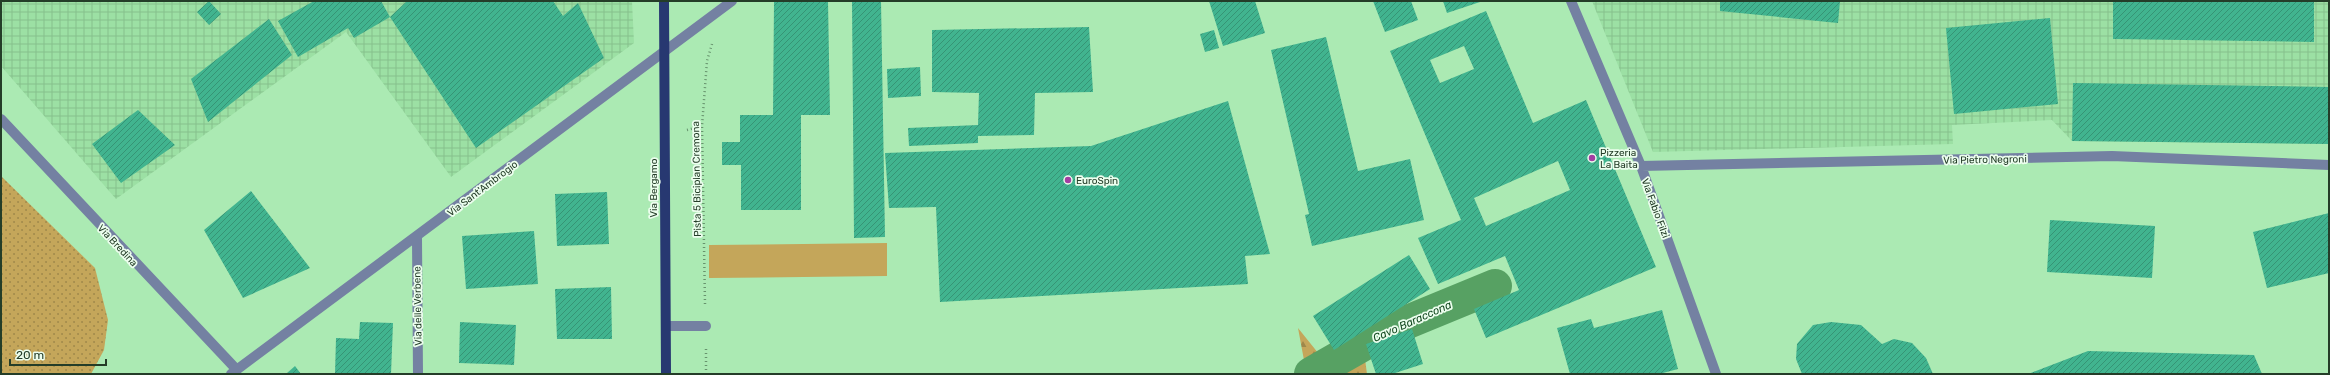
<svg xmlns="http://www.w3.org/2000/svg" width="2330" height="375" viewBox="0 0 2330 375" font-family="Rubik,sans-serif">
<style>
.industrial{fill:url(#industrial-grid)}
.grass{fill:#c4a65a}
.forest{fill:url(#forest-firs)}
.park{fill:url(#park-dots)}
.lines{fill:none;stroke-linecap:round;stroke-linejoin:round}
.canal{stroke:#57a163;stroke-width:34}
.building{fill:url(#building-hatch);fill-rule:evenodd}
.path{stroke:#67936d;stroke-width:2.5;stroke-dasharray:1 3;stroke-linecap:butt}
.minor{stroke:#7481a2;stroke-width:10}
.major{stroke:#273871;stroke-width:10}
.poi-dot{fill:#a33ea2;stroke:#ecfeee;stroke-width:1.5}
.labels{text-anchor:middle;stroke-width:3.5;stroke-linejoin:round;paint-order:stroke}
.poi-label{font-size:10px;fill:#243d28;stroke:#ecfeee;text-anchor:start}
.street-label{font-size:10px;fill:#243d28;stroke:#ecfeee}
.water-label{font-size:11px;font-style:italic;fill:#134920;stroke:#ecfeee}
</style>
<defs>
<pattern id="industrial-grid" width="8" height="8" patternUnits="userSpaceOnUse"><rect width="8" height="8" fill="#9ce0a4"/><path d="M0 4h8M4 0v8" fill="none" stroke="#86c18d"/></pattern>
<pattern id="forest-firs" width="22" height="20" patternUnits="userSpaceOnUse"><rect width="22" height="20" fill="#c4a65a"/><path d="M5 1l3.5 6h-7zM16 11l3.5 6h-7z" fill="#9f884a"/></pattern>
<pattern id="park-dots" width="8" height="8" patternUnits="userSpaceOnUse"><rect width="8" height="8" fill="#c4a65a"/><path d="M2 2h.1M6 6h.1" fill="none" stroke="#9f884a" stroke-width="1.8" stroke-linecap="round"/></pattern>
<pattern id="building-hatch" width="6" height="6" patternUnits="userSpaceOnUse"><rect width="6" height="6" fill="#41b48f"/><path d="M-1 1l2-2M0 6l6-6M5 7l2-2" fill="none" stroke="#369475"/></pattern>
</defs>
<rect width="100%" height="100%" fill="#abeab3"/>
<path class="industrial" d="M1,1H632L634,43L451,177L346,32L116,199L1,66Z
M1592,1H2329V144L2072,141L2052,120L1952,125L1953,144L1653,152Z"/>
<path class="grass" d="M887,243V276L709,278V245Z"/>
<path class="forest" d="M1298,328L1335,374H1300L1306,371Z
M1365,359L1367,374H1338Z"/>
<path class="park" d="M1,176L95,268L108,320L104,350L91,374H1Z"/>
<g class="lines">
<path class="canal" d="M1311,374L1388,330L1495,286"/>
</g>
<path class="building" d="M209,1L221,14L209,25L197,12Z
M314,1H381L390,17L354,38L348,28L298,57L278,21Z
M407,1H553L563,16L578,3L604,58L476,148L390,17Z
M828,1L830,115H801V210H741V165H722V142H740V115H773L774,2Z
M852,1H881L885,237L854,238Z
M1209,1H1255L1265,33L1223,46Z
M1373,1H1411L1418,20L1385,32Z
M1443,1H1483L1447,13Z
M1720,1H1840L1838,23L1720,11Z
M2113,1H2314V42L2113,39Z
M1486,11L1533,123L1586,100L1656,267L1486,338L1474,309L1519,290L1505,256L1438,284L1418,238L1461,220L1390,51ZM1464,46L1474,69L1440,83L1430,60ZM1558,161L1570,190L1486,226L1474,198Z
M2050,18L2058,104L1954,114L1946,28Z
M269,19L292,55L208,122L191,79Z
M1089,27L1093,92L1035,93L1034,135L978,136V143L909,146L908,128L978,125L979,93L932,92V30Z
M1214,30L1219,48L1205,52L1200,34Z
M1326,37L1358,171L1410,159L1424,220L1312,246L1305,215L1309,214L1271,50Z
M920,67L921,96L888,98L887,69Z
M2073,83L2329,87V144L2072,141Z
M1228,101L1270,254L1245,256L1248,284L940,302L936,207L889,208L885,153L1091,146Z
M138,110L175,145L121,183L92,144Z
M251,191L310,268L243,298L204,230Z
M607,192L609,244L557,246L555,194Z
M2329,213V273L2267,288L2253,232Z
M2050,220L2155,226L2152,278L2047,272Z
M534,231L538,284L466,289L462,236Z
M1409,255L1430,289L1334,350L1313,316Z
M611,287L612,339H557L555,289Z
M1662,310L1678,369L1659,374H1570L1557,328L1591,319L1594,328Z
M360,322L393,323L391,374H335L336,338L359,339Z
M460,322L516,325L514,365L459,363Z
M1831,322L1861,325L1882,344L1894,339L1912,343L1926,358L1933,374H1802L1796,359L1797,344L1813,325Z
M1412,329L1423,364L1392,374H1376L1366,344Z
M2088,351L2254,355L2262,374H2028Z
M295,366L301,374H286Z"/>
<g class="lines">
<path class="path" d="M687,130L702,126
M705,304L702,126L707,61L712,44
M706,349V374"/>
<path class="minor" d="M1571,1L1641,166L1716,374
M1,119L237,370
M1641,166L2112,156L2329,165
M417,238L418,374
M666,326H706
M231,374L732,1"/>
<path class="major" d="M664,1L666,374"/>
</g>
<g class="poi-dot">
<circle cx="1592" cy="158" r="4"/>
<circle cx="1068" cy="180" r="4"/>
</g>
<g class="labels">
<g class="poi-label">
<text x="1600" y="156">Pizzeria<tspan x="1600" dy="12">La Baita</tspan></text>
<text x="1076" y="184">EuroSpin</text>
</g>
<g class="street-label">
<text transform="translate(1985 159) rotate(-1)" y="4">Via Pietro Negroni</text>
<text transform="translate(696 179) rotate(-91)" y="4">Pista 5 Biciplan Cremona</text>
<text transform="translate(482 188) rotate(-37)" y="4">Via Sant'Ambrogio</text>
<text transform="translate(653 188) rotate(-90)" y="4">Via Bergamo</text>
<text transform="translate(1656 208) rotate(70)" y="4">Via Fabio Filzi</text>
<text transform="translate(118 245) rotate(47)" y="4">Via Bredina</text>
<text transform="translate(417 306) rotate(-91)" y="4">Via delle Verbene</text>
</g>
<g class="water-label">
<text transform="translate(1412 321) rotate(-24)" y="4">Cavo Baraccona</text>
</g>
</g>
<rect width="2330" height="375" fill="none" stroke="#243d28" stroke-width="4"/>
<path d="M10 359v6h96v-6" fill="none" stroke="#243d28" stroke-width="2"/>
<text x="16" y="359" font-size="12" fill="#243d28" stroke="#ecfeee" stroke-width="3" paint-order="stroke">20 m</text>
</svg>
